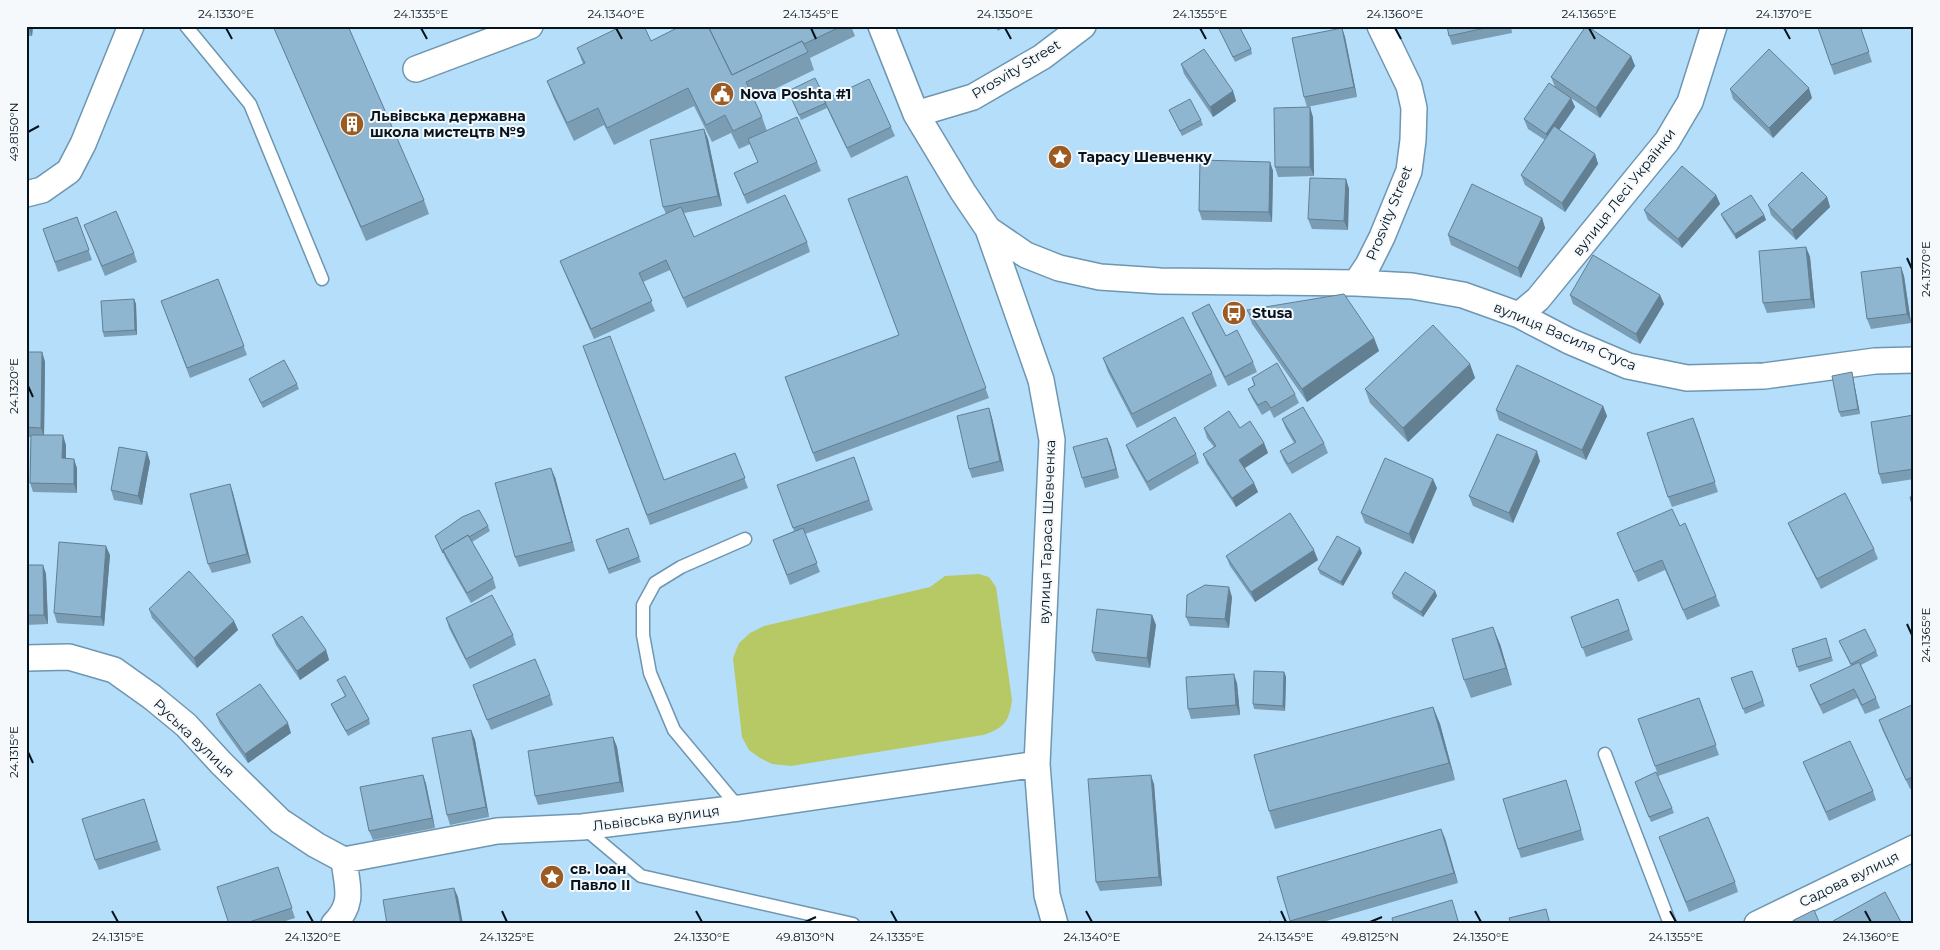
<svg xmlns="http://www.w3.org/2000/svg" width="1940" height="950" viewBox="0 0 1940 950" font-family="Montserrat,sans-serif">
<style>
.water{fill:#b6c965}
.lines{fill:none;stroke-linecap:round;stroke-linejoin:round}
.lane-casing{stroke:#6e96b0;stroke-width:15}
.street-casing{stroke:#6e96b0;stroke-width:28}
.lane{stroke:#fff;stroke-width:12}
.street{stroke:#fff;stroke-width:25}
.wall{fill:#7a9db4}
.shaded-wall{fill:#637f92}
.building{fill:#8eb6d1;stroke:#637f92}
.ticks{fill:none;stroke:#05141e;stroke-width:2}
.labels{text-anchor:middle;stroke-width:4;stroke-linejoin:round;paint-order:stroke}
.street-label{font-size:14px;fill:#05141e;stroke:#f5f9fc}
.poi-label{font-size:14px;font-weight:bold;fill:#05141e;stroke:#f5f9fc;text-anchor:start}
.neatline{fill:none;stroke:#05141e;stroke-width:2}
.ticks-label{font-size:12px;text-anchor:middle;fill:#05141e}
</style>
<rect width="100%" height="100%" fill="#b5defb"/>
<path class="water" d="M979,574L989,577L996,587L1012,700C1009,722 1004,728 983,735L791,766L772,764L760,758L749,750L742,737L733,658L739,643L750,633L764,626L930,587L945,576Z"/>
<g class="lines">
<g class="lane-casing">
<path id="lane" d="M186,26L250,104L322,279
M1605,754L1670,924
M739,808L674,730L650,673L643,635V605L655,583L681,567L745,539
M584,828L641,876L853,924"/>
</g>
<g class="street-casing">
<path id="street" d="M881,26L916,114L963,192L988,229L1041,380L1052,440L1037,764L1047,895L1055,924
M416,69L530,26
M916,114L973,97L1042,57L1083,26
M26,194L42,190L69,171L83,144L131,26
M988,229L1026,255L1059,268L1100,277L1160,281L1356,283L1412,286L1463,295L1519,315L1569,341L1628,366L1687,378L1764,376L1875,361L1914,360
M1356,283L1368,265L1382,237L1409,171L1413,140L1414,108L1409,86L1380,26
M1519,315L1538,299L1667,141L1690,102L1714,26
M26,658L69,657L114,670L152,697L186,725L221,763L280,821L316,845L344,860
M334,924C355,903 347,887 344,860L497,831L582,827L739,808L1037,764
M1757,924L1914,848"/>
</g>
<use href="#lane" class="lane"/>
<use href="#street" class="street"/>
</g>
<path class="wall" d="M26,26H33L32,36H26Z
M273,26H348L424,200L429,214L366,241Z
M681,26H851L855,36L810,58L814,70L754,99L762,117L767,131L817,162L821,171L747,204L734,173L758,162L750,144L739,149L731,133L712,142L694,106L614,145L604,125L574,141L554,99L547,81L583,64L577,48L651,41Z
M995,26H1006L998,31Z
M1447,26H1511L1512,33L1452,45L1449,36Z
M1860,26L1872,62L1834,75L1818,28Z
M1342,28L1345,37L1357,97L1307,107L1304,97Z
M1219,29L1251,49L1252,54L1235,62Z
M1631,56L1635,66L1600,118L1571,98L1575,107L1559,130L1595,154L1598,164L1565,212L1525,185L1521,175L1545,140L1528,129L1524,119L1555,87L1551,77Z
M1181,64L1233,91L1236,101L1213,117L1184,74Z
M1730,89L1812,98L1773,138L1733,99Z
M788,91L826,100L891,127L895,136L851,158L827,108L801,120Z
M1169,110L1201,120L1203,125L1182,136Z
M1313,117L1314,176L1278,177L1275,167Z
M704,129L708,139L722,206L684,213L694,237L807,242L810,252L687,308L670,270L643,282L655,311L594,339L564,271L560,261L666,214L663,207Z
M1270,162L1273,171L1272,222L1202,220L1199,211Z
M907,176L989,398L816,462L785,377L899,335Z
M1346,179L1349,189L1348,230L1312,229L1308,219Z
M1716,195L1720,204L1682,248L1648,220L1644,210Z
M1827,197L1830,207L1796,240L1771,215L1768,205Z
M1721,214L1764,215L1766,220L1736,239L1723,219Z
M77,217L92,260L58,272L43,229Z
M1542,218L1545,228L1521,278L1451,245L1448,235Z
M84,225L134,253L137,262L105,276Z
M1806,247L1810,257L1815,308L1767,313L1763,303Z
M1901,267L1904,276L1911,323L1871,329L1867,319Z
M218,279L247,355L190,378L161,301Z
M1570,295H1660L1664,304L1640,344L1573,304Z
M134,299L136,304L137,335L104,337L103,332Z
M1247,310L1374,338L1379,351L1307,402L1252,324Z
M1192,313L1226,336L1253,362L1257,372L1228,386L1196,323Z
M583,346L664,480L735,453L748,488L650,525Z
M26,352H42L45,362L44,435L66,445V458L77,468V493L33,492L30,483L31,437H26Z
M1103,358L1212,373L1217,386L1137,428L1108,372Z
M1470,364L1475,378L1408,442L1370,403L1365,389Z
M1853,377L1860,414L1841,417L1839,412Z
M1252,378L1295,394L1299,403L1274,418L1270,410L1262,415L1252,398L1248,389L1254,385Z
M249,379L297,384L299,389L263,408Z
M1603,406L1607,416L1586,460L1499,420L1496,410Z
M989,408L992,418L1004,471L972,478L969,469Z
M1914,415V479L1882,484L1879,474Z
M1282,419L1324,443L1328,453L1292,474L1284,461L1280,451L1294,443L1286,429Z
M1204,428H1240L1264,443L1268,453L1245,468L1254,483L1258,492L1236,507L1207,464L1203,454L1214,447L1207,438Z
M1697,428L1718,492L1672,507L1668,497Z
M1107,438L1119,478L1085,488L1082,478Z
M1126,445L1196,454L1199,463L1150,491L1130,455Z
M147,452L150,462L142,505L114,500L111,490Z
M854,457L873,510L805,534L820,572L790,585L773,540L794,531L777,485Z
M1540,461L1513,523L1473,506L1469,496Z
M555,477L575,551L519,567L515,557Z
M230,484L233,493L251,563L212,573L208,564Z
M1437,488L1413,544L1365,523L1361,513Z
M1788,523L1874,549L1878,559L1821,589L1792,532Z
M488,526L490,531L472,542L493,578L496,588L471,603L446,559L435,536Z
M1680,526L1716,596L1720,606L1687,620L1665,570L1638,582L1617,533Z
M628,528L641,562L609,574L596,540Z
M1362,553L1343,586L1320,574L1318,569Z
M110,555L104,626L57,623L54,613Z
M1226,556L1318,560L1255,602L1230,566Z
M26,565H43L46,574L48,624L26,625Z
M1435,591L1437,596L1423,617L1393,598L1392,593Z
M1232,597L1229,628L1190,626L1186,617Z
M1618,599L1633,640L1586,657L1571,617Z
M149,609L234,621L238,630L197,668L152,618Z
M1152,615L1156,625L1150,668L1096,661L1092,652Z
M446,618L513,635L516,645L470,669L449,628Z
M272,635L326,650L329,660L300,680L276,645Z
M1826,638L1833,661L1799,672L1792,649Z
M1839,641L1876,651L1878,656L1861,665L1876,698L1880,708L1865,714L1857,698L1823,714L1814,695L1810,685L1851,666Z
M1500,644L1512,685L1471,698L1464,680Z
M1752,671L1765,706L1745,714L1731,678Z
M1284,672L1286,677L1285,711L1254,709L1253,704Z
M337,680L369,719L370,724L348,736L333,709L331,704L345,696Z
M1237,683L1240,715L1191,719L1188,709Z
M476,694L550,695L553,705L491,730Z
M1699,698L1719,755L1658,776L1655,766Z
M1914,704V787L1910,789L1882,729L1879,720Z
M1433,707L1440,724L1455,780L1275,829L1269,811Z
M216,714L291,733L248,763L220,724Z
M471,730L475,740L489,817L450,825L447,815Z
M613,737L617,747L624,792L538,805L535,796Z
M1803,762L1873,791L1876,800L1829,821L1807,771Z
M423,775L426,784L435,828L373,840L369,831Z
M1635,782L1672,808L1674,813L1651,822Z
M1154,784L1162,886L1100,891L1096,882Z
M1569,790L1584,840L1521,858L1518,849Z
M147,809L161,850L99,870L95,860Z
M1441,829L1458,883L1316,924H1291L1277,877Z
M1659,837L1735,882L1738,892L1689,912Z
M278,867L295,918L276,924H229Z"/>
<path class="shaded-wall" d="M28,26H33L32,36Z
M1342,28L1345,37L1357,97L1354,87Z
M1631,56L1635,66L1600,118L1596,108Z
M1809,88L1812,98L1773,138L1769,128Z
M1233,91L1236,101L1213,117L1210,107Z
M1571,98L1575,107L1550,143L1546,134Z
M1310,107L1313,117L1314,176L1310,167Z
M704,129L708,139L722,206L718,196Z
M1595,154L1598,164L1565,212L1562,203Z
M1270,162L1273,171L1272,222L1269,212Z
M1346,179L1349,189L1348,230L1344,221Z
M1716,195L1720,204L1682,248L1678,239Z
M1827,197L1830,207L1796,240L1792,230Z
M1764,215L1766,220L1736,239L1735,234Z
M1542,218L1545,228L1521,278L1518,268Z
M1806,247L1810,257L1815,308L1811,299Z
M1901,267L1904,276L1911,323L1907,314Z
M1660,295L1664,304L1640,344L1636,334Z
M134,299L136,304L137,335L135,330Z
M1374,338L1379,351L1307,402L1302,389Z
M42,352L45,362L44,437L41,428Z
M1470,364L1475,378L1408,442L1403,428Z
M1852,372L1853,377L1860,414L1858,409Z
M1603,406L1607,416L1586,460L1582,450Z
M989,408L992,418L1004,471L1000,461Z
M63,435L66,445V468L62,458Z
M1107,438L1111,447L1119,478L1116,469Z
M1264,443L1268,453L1243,469L1239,460Z
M1537,451L1540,461L1513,523L1509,513Z
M147,452L150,462L142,505L138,496Z
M74,459L77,468V493L74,484Z
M551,468L555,477L575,551L572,542Z
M1433,479L1437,488L1413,544L1409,534Z
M1254,483L1258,492L1236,507L1232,498Z
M230,484L233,493L251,563L247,554Z
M106,546L110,555L104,626L101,617Z
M1360,548L1362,553L1343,586L1341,582Z
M1314,550L1318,560L1255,602L1251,592Z
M43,565L46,574L48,624L44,615Z
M1229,587L1232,597L1229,628L1225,619Z
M1435,591L1437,596L1423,617L1421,612Z
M1152,615L1156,625L1150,668L1147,658Z
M234,621L238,630L197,668L194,658Z
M1493,627L1500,644L1512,685L1506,668Z
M326,650L329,660L300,680L297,671Z
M1284,672L1286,677L1285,711L1283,706Z
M1234,674L1237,683L1240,715L1236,705Z
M1433,707L1440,724L1455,780L1449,763Z
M288,723L291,733L248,763L245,754Z
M471,730L475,740L489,817L486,807Z
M613,737L617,747L624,792L620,782Z
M423,775L426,784L435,828L432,818Z
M1151,775L1154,784L1162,886L1159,877Z
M1441,829L1445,838L1458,883L1454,873Z
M454,888L458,897L463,924H461Z"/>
<path class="building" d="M273,26H348L424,200L361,227Z
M622,26H644L651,41L681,26H708L732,75L802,41L808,52L746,82L762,117L733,131L725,115L706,125L688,88L607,128L598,108L567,123L547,81L585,63L577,48Z
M708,26H842L804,44L802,41L732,75Z
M1225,26H1239L1251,49L1233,57L1219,29Z
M1447,26H1494L1449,36Z
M1586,26H1587L1631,56L1596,108L1551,77Z
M1823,26H1860L1869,52L1831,65L1818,28Z
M1342,28L1354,87L1304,97L1292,38Z
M1204,49L1233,91L1210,107L1181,64Z
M1769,49L1809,88L1769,128L1730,89Z
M815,78L826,100H824L826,103L799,115L788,91Z
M869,79L891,127L847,148L824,100Z
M1549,83L1571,98L1546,134L1524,119Z
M1190,99L1201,120L1180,131L1169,110Z
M1310,107V167H1275L1274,108Z
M797,117L817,162L744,195L734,173L758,162L748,139Z
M1554,126L1595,154L1562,203L1521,175Z
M704,129L718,196L663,207L650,140Z
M1200,160L1270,162L1269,212L1199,211Z
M1682,166L1716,195L1678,239L1644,210Z
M1802,172L1827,197L1792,230L1768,205Z
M907,176L986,388L813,453L785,377L899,335L848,199Z
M1310,178L1346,179L1344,221L1308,219Z
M1472,184L1542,218L1518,268L1448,235Z
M785,195L807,242L683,298L666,260L639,273L652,301L591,329L560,261L681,207L694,237Z
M1751,195L1764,215L1735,234L1721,214Z
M116,211L134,253L102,266L84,225Z
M77,217L89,250L55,262L43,229Z
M1806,247L1811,299L1763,303L1759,251Z
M1593,255L1660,295L1636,334L1570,295Z
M1901,267L1907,314L1867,319L1861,272Z
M218,279L244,346L187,368L161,301Z
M1344,294L1374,338L1302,389L1247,310Z
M134,299L135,330L103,332L101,301Z
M1209,304L1226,336L1237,330L1253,362L1225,377L1192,313Z
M1183,317L1212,373L1132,414L1103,358Z
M1433,325L1470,364L1403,428L1365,389Z
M610,336L664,480L735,453L745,478L647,515L583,346Z
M26,352H42L41,428L26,427Z
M284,360L297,384L261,403L249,379Z
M1277,363L1295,394L1271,408L1266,401L1258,405L1248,389L1255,385L1252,378Z
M1517,365L1603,406L1582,450L1496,410Z
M1852,372L1858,409L1839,412L1832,376Z
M1303,407L1324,443L1288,464L1280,451L1296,442L1282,419Z
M989,408L1000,461L969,469L957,416Z
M1229,411L1240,428L1250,421L1264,443L1239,460L1254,483L1232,498L1203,454L1216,446L1204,428Z
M1914,415V469L1879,474L1871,422Z
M1175,417L1196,454L1147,482L1126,445Z
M1693,418L1715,482L1668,497L1647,433Z
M1497,434L1537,451L1509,513L1469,496Z
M31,435H63L62,458L74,459V484L30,483Z
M1107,438L1116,469L1082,478L1073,447Z
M119,447L147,452L138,496L111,490Z
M854,457L869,500L793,528L777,485Z
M1385,458L1433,479L1409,534L1361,513Z
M551,468L572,542L515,557L495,483Z
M230,484L247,554L208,564L190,494Z
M1845,493L1874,549L1817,579L1788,523Z
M1914,496V512L1910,497Z
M1672,509L1680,526L1685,523L1716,596L1683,610L1662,560L1634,572L1617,533Z
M479,510L488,526L469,537L468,535L443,550V553L435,536L462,517Z
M1290,513L1314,550L1251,592L1226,556Z
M628,528L639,557L608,569L596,540Z
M803,528L817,563L787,575L773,540Z
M468,535L493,578L467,593L443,550Z
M1337,536L1360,548L1341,582L1318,569Z
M59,542L106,546L101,617L54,613Z
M26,565H43L44,615H26Z
M189,571L234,621L194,658L149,609Z
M1405,572L1435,591L1421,612L1392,593Z
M1205,585L1229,587L1225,619L1186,617L1187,595Z
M492,595L513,635L466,659L446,618Z
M1618,599L1629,630L1582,648L1571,617Z
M1097,609L1152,615L1147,658L1092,652Z
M302,616L326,650L297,671L272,635Z
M1493,627L1506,668L1464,680L1452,639Z
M1865,629L1876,651L1851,664L1839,641Z
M1826,638L1831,657L1797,667L1792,649Z
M535,659L550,695L487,720L473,685Z
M1859,662L1876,698L1862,705L1854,689L1820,705L1810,685Z
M1254,671L1284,672L1283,706L1253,704Z
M1752,671L1763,701L1743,709L1731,678Z
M1234,674L1236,705L1188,709L1186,677Z
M345,676L369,719L346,731L331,704L346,696L337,680Z
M260,684L288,723L245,754L216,714Z
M1699,698L1716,745L1655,766L1638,719Z
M1914,704V776L1906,780L1879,720Z
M1433,707L1449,763L1269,811L1254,755Z
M471,730L486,807L447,815L432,738Z
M613,737L620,782L535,796L528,751Z
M1850,741L1873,791L1826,812L1803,762Z
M1656,772L1672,808L1649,817L1635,782Z
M423,775L432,818L369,831L360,787Z
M1151,775L1159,877L1096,882L1088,779Z
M1566,780L1581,830L1518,849L1503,799Z
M144,799L157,841L95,860L82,819Z
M1708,817L1735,882L1686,902L1659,837Z
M1441,829L1454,873L1290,921L1277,877Z
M278,867L292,908L243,924H229L217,887Z
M454,888L461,924H387L383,900Z
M1885,892L1902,924H1834L1833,921Z
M1452,900L1459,924H1393L1392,918Z
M1546,909L1550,924H1511L1509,918Z
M1814,910L1820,924H1796L1794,920Z
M1271,921V924H1258Z"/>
<path class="ticks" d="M226,28L232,39M421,28L427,39M616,28L622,39M811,28L816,39M1005,28L1011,39M1200,28L1206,39M1395,28L1401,39M1589,28L1595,39M1784,28L1790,39M28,132L39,126M1907,258L1912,269M28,386L33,397M1907,624L1912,635M28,752L33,763M112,911L118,922M307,911L313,922M502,911L507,922M696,911L702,922M891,911L897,922M1086,911L1092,922M1281,911L1286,922M1475,911L1481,922M1670,911L1676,922M1865,911L1871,922M805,922L816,917M1370,922L1382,917"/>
<defs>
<g id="civic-disc" transform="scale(1.25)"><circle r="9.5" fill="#9b5b23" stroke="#f5f9fc"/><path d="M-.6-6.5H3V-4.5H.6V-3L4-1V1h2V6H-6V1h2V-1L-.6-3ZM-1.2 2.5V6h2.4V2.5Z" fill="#fff"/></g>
<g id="building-disc" transform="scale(1.25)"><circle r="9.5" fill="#9b5b23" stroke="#f5f9fc"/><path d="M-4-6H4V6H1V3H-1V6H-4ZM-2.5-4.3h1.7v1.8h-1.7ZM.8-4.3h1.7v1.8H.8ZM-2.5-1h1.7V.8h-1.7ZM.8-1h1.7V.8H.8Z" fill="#fff"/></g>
<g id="sight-disc" transform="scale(1.25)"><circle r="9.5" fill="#9b5b23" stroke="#f5f9fc"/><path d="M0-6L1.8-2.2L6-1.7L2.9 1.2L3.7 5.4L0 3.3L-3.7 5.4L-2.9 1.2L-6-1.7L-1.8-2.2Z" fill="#fff"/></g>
<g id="bus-disc" transform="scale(1.25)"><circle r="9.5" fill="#9b5b23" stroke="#f5f9fc"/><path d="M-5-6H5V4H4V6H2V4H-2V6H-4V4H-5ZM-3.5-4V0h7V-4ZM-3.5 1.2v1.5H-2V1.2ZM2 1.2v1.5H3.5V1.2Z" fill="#fff"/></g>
</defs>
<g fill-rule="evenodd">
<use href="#civic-disc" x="722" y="94"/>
<use href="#building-disc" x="352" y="124"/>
<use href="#sight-disc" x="1060" y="157"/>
<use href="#bus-disc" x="1234" y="313"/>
<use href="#sight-disc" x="552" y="877"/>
</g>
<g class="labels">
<g class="street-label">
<text transform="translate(1016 69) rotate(-31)" y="5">Prosvity Street</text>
<text transform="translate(1624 192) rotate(-52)" y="5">вулиця Лесі Українки</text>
<text transform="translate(1389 213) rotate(-68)" y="5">Prosvity Street</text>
<text transform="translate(1565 336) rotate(23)" y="5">вулиця Василя Стуса</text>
<text transform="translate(1047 532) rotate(-88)" y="5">вулиця Тараса Шевченка</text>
<text transform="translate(194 738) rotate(44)" y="5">Руська вулиця</text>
<text transform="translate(656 818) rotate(-7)" y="5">Львівська вулиця</text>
<text transform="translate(1849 879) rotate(-26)" y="5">Садова вулиця</text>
</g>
<g class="poi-label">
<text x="740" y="99">Nova Poshta #1</text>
<text x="370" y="121">Львівська державна<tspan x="370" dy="16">школа мистецтв №9</tspan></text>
<text x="1078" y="162">Тарасу Шевченку</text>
<text x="1252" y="318">Stusa</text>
<text x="570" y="874">св. Іоан<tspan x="570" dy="16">Павло ІІ</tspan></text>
</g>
</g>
<rect width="1940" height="950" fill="none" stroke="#f5f9fc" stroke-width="55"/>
<rect x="28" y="28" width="1884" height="894" class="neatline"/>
<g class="ticks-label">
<text x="226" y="18">24.1330°E</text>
<text x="421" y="18">24.1335°E</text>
<text x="616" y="18">24.1340°E</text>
<text x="811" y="18">24.1345°E</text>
<text x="1005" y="18">24.1350°E</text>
<text x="1200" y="18">24.1355°E</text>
<text x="1395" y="18">24.1360°E</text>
<text x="1589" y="18">24.1365°E</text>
<text x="1784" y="18">24.1370°E</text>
<text transform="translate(14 132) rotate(-90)" y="4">49.8150°N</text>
<text transform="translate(1926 269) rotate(-90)" y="4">24.1370°E</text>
<text transform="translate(14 386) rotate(-90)" y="4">24.1320°E</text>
<text transform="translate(1926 635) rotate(-90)" y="4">24.1365°E</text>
<text transform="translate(14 752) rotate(-90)" y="4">24.1315°E</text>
<text x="118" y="941">24.1315°E</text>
<text x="313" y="941">24.1320°E</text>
<text x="507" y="941">24.1325°E</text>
<text x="702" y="941">24.1330°E</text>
<text x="805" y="941">49.8130°N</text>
<text x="897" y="941">24.1335°E</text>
<text x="1092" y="941">24.1340°E</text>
<text x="1286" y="941">24.1345°E</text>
<text x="1370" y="941">49.8125°N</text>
<text x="1481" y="941">24.1350°E</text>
<text x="1676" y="941">24.1355°E</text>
<text x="1871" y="941">24.1360°E</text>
</g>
</svg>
